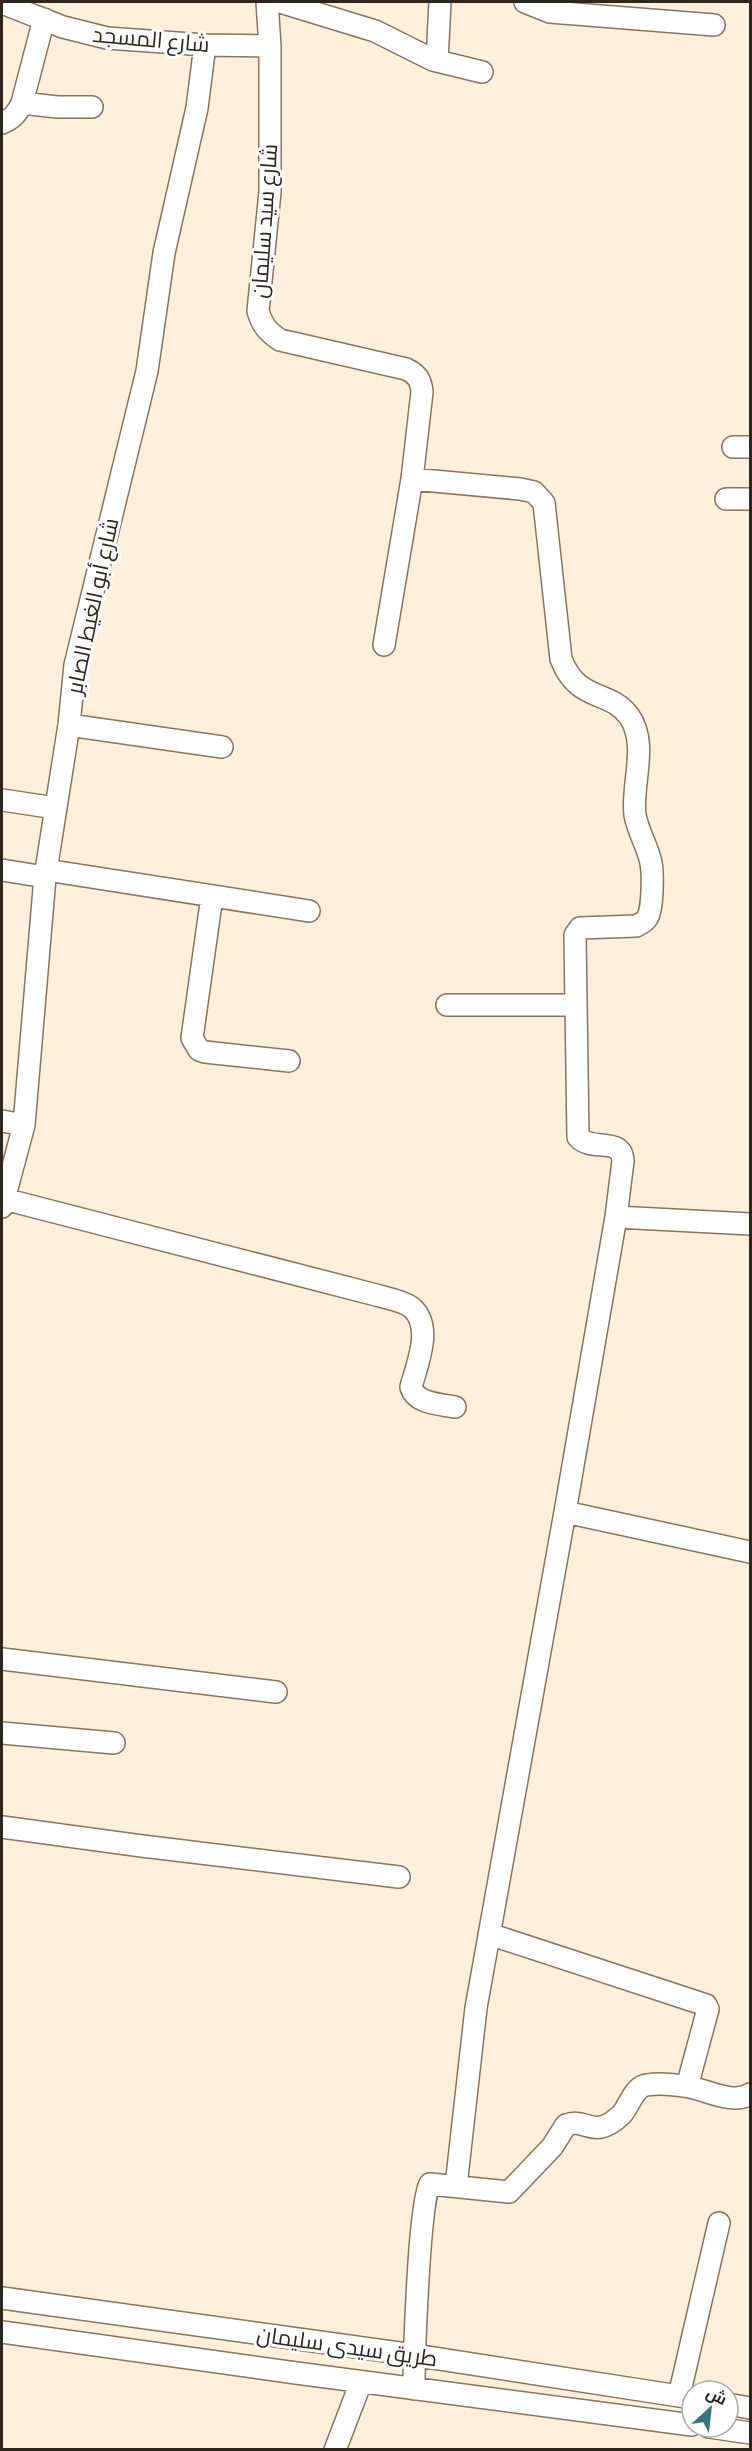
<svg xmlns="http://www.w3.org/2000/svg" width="752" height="2451" viewBox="0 0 752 2451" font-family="Commissioner,Cairo,sans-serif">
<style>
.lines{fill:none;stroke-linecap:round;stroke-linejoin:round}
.minor-casing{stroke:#86745e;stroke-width:24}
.minor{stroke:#fff;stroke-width:21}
.labels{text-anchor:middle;stroke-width:6;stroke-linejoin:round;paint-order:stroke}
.street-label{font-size:22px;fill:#2d261d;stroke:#fff}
</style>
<rect width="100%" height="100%" fill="#feefda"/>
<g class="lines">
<g class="minor-casing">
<path id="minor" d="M267,2L270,46V192L258,311C262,325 268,332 280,340L406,369C417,374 421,380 422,392L412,479L384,645
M280,2L375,31L433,60L482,72
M525,2L550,12L714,25
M2,3L63,27L107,38L205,45L270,46
M437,61L440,2
M22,103L57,107H92
M2,123C12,119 17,114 22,103L44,19
M733,447H750
M412,479L520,489L534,492L544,503L561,659C578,703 609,689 629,716C649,744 631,784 635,815C638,832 648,847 651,863C653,874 653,910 647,918C645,922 640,924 636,926L580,928L575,935L578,1137C591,1152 622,1136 623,1161L616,1217L565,1512L476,2008L456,2186
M726,499H750
M69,725L222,747
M2,800L56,808
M2,870L45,877
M46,870L309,911
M212,896L192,1038L199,1050L205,1052L289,1061
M447,1005H576
M2,1121L24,1125
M4,1199L376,1295C387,1298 403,1301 411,1307C434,1326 417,1364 411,1387C416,1404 440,1404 455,1407
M2,1207L24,1125L45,877L69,725L75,665L147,371L164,253L197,108L205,45
M616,1217L750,1224
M565,1512L750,1552
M2,1659L276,1692
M2,1733L114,1743
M2,1827L142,1846L399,1877
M489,1934L706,2005L708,2009L688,2083L690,2087
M2,2298L414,2355L692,2398
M2,2332L296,2373L692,2425
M414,2389C414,2361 419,2198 430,2184L509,2192L552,2147L566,2125C587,2117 593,2141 621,2115C629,2107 634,2086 647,2085C659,2083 677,2085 689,2087C707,2090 734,2105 750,2094
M679,2396L719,2223
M728,2404L750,2408
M709,2427L750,2433
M335,2450L361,2382"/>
</g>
<use href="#minor" class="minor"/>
</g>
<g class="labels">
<g class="street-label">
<text transform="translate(151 39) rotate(5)" y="8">شارع المسجد</text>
<text transform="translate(264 221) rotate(-86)" y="8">شارع سيد سليمان</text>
<text transform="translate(92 606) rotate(-78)" y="8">شارع أبو الغيط الصابر</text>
<text transform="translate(347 2346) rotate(8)" y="8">طريق سيدى سليمان</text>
</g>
</g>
<rect width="752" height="2451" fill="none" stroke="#2d261d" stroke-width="6"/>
<g transform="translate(710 2409) rotate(27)"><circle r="28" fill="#ffffff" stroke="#aba8a5" stroke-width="1.5"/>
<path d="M0-4.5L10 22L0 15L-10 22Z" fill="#317982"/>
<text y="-9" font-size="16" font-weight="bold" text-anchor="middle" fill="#2d261d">ش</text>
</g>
</svg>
